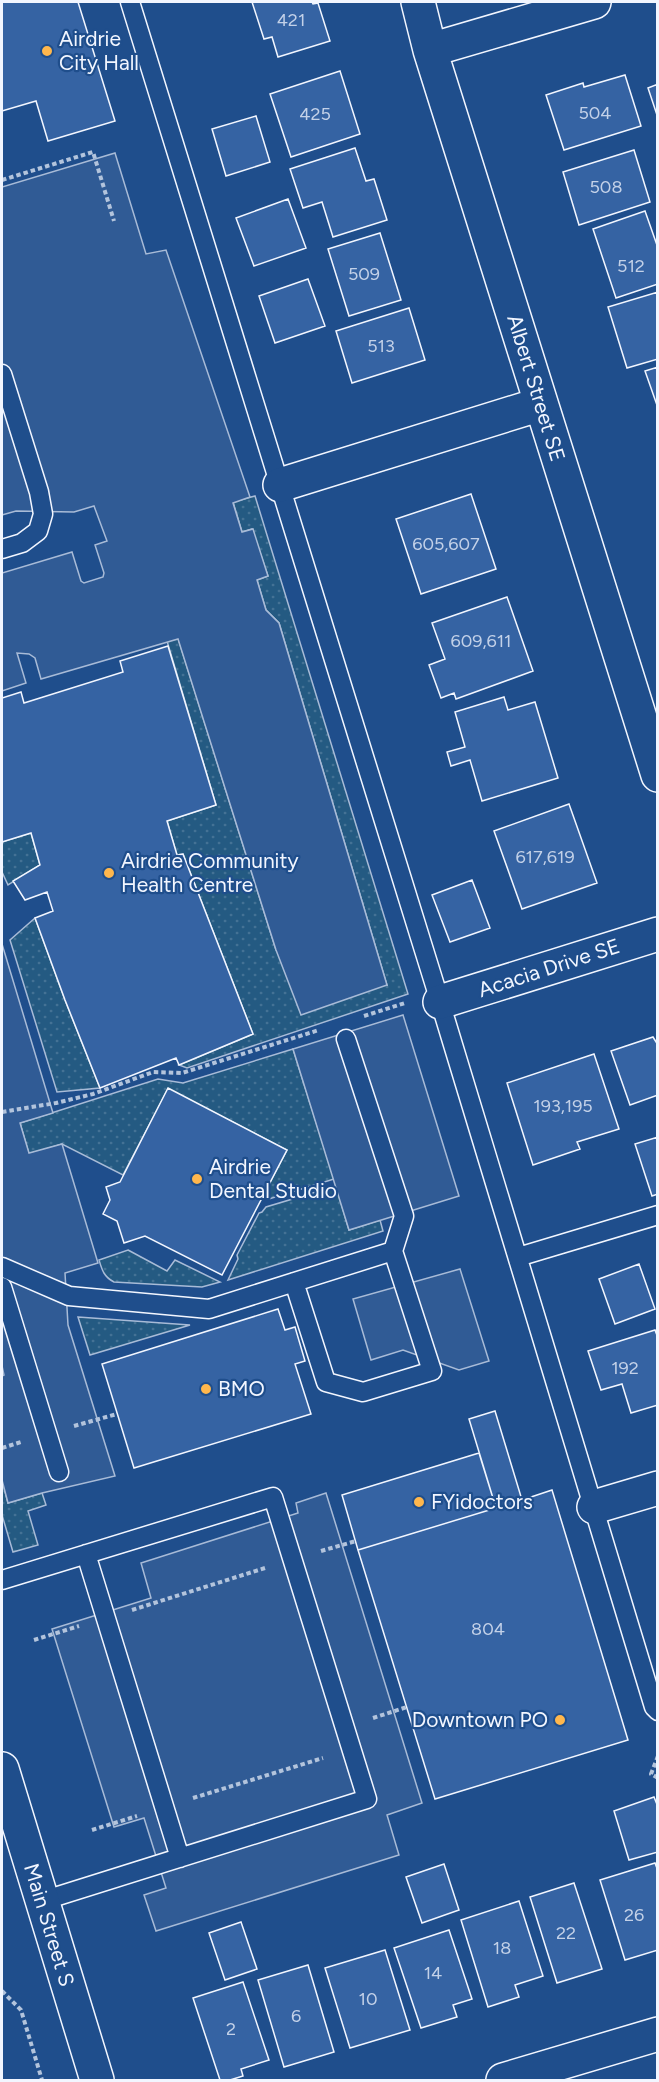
<svg xmlns="http://www.w3.org/2000/svg" width="659" height="2082" viewBox="0 0 659 2082" font-family="Figtree,sans-serif">
<style>
.grass{fill:url(#grass-dots);stroke:#a8bbd7;stroke-width:1.5}
.parking{fill:#305b95;stroke:#a8bbd7;stroke-width:1.5}
.building{fill:#3563a3;stroke:#f2f6ff;stroke-width:1.5}
.lines{fill:none;stroke-linecap:round;stroke-linejoin:round}
.lane-casing{stroke:#f2f6ff;stroke-width:21}
.street-casing{stroke:#f2f6ff;stroke-width:36}
.secondary-casing{stroke:#f2f6ff;stroke-width:36}
.path{stroke:#b3c4dc;stroke-width:4;stroke-dasharray:4.5 3;stroke-linecap:butt}
.lane{stroke:#1f4e8c;stroke-width:18}
.street{stroke:#1f4e8c;stroke-width:33}
.secondary{stroke:#1f4e8c;stroke-width:33}
.poi-dot{fill:#ffb74d;stroke:#1f4e8c;stroke-width:2}
.labels{text-anchor:middle;stroke-width:4.5;stroke-linejoin:round;paint-order:stroke}
.number-label{font-size:18px;fill:#c3d1e8}
.poi-label{font-size:21px;fill:#f2f6ff;stroke:#1f4e8c;text-anchor:start}
.street-label{font-size:21px;fill:#f2f6ff;stroke:#1f4e8c}
</style>
<defs>
<pattern id="grass-dots" width="8" height="8" patternUnits="userSpaceOnUse" patternTransform="scale(1.5)"><rect width="8" height="8" fill="#245a82"/><path d="M2 2h.1M6 6h.1" fill="none" stroke="#447295" stroke-width="1.8" stroke-linecap="round"/></pattern>
</defs>
<rect width="100%" height="100%" fill="#1f4e8c"/>
<path class="grass" d="M255,496L408,994L187,1068L179,1065L253,1034L183,854L177,855L167,821L216,805L167,641L178,638L276,950L387,985L279,623L266,610L257,580L268,576L252,529L242,532L233,502Z
M31,833L40,865L8,885L2,872V842Z
M35,918L65,1000L100,1088L57,1092L10,940Z
M293,1049L334,1179L269,1199L263,1195L287,1150L168,1089L123,1175L62,1144L29,1154L20,1123L158,1079L183,1083Z
M336,1186L349,1230L380,1220L383,1231L228,1280L238,1259L237,1255L259,1213L262,1212L266,1207Z
M128,1250L167,1271L175,1260L220,1282L202,1287L114,1282C104,1277 102,1270 99,1260Z
M78,1317L190,1325L90,1355Z
M2,1480L8,1503L42,1493L46,1505L28,1511L38,1545L13,1552L2,1515Z"/>
<path class="parking" d="M115,153L146,254L166,250L250,497L233,503L242,532L253,529L268,576L257,580L266,610L279,623L387,985L301,1015L276,950L178,639L41,679L35,658L29,654L17,653L26,683L2,691V573L72,552L81,581L84,583L103,577L104,573L95,545L107,541L94,506L74,512L16,511L2,515V187Z
M2,944L53,1113L20,1123L29,1153L62,1144L98,1263L65,1273L68,1325L115,1476L42,1493L8,1503L2,1480V1376L4,1375L2,1366Z
M403,1015L459,1196L349,1230L293,1049Z
M460,1269L489,1361L459,1370L403,1350L371,1360L353,1299Z
M326,1493L422,1803L387,1815L399,1855L156,1931L144,1895L166,1888L144,1818L114,1827L52,1629L151,1598L141,1563L298,1513L296,1503Z"/>
<path class="building" d="M2,2H78L115,121L48,141L36,101L2,111Z
M252,2H312L313,4L318,3L330,41L278,57L272,37L264,39Z
M340,71L360,134L291,157L270,94Z
M625,75L641,126L564,150L546,95L583,83L584,87Z
M658,84V118L648,88Z
M256,116L270,162L226,176L212,129Z
M355,148L366,181L374,179L387,220L333,237L322,202L303,208L290,169Z
M634,150L650,202L579,225L563,172Z
M288,199L306,248L254,266L236,218Z
M645,211L658,248V284L616,298L593,229Z
M380,233L401,300L349,316L328,249Z
M308,279L325,326L275,343L259,296Z
M658,292V359L627,368L608,307Z
M409,308L425,360L352,383L336,331Z
M658,367V408L645,371Z
M471,494L496,569L421,594L396,519Z
M507,597L533,671L456,699L454,693L441,698L429,665L445,659L432,623Z
M168,646L216,805L167,821L177,855L183,854L253,1034L179,1065L176,1058L100,1088L65,1000L35,918L53,911L47,892L25,900L13,881L40,865L31,833L2,842V698L21,692L24,703L123,672L120,661Z
M504,697L508,710L535,702L558,778L482,801L470,760L451,766L447,752L465,747L455,712Z
M569,804L597,883L522,909L494,831Z
M472,880L490,928L450,942L432,895Z
M653,1037L658,1045V1095L630,1105L611,1051Z
M594,1054L619,1129L577,1142L580,1149L533,1165L507,1083Z
M168,1088L287,1150L222,1275L145,1236L124,1243L117,1221L103,1214L110,1200L106,1187L120,1182Z
M658,1137V1194L652,1196L635,1144Z
M639,1264L655,1309L615,1324L599,1279Z
M278,1309L285,1330L295,1327L305,1361L295,1364L311,1414L134,1468L102,1364Z
M655,1330L658,1338V1405L631,1413L622,1384L601,1390L588,1351Z
M495,1411L522,1500L552,1490L628,1740L435,1799L358,1550L496,1508L469,1419Z
M479,1453L496,1508L358,1550L342,1495Z
M654,1797L658,1807V1852L629,1860L614,1811Z
M655,1863L658,1871V1950L625,1960L600,1880Z
M444,1864L459,1910L422,1923L406,1877Z
M574,1883L602,1969L557,1983L530,1897Z
M519,1901L543,1976L515,1985L519,1997L488,2007L461,1920Z
M241,1922L257,1969L225,1980L209,1933Z
M449,1930L472,1999L453,2005L457,2017L421,2028L394,1948Z
M385,1950L410,2030L350,2048L325,1968Z
M308,1965L334,2052L284,2067L258,1980Z
M243,1982L269,2060L241,2069L243,2076L230,2080H220L193,1998Z"/>
<g class="lines">
<g class="lane-casing">
<path id="lane" d="M130,2L437,992L654,1707L658,1711
M2,374L39,492L43,514L38,531L22,543L2,549
M346,1039L404,1216L393,1251
M518,1257L658,1215
M2,1267L69,1296L209,1309L393,1251L432,1371L363,1392L326,1382L294,1282
M2,1287L59,1472
M86,1554L180,1858
M2,1580L273,1497L367,1799L42,1901"/>
</g>
<g class="street-casing">
<path id="street" d="M418,2L430,50L658,775
M430,50L594,2
M280,485L541,404
M440,1002L658,934
M594,1507L658,1488
M503,2080L658,2034"/>
</g>
<g class="secondary-casing">
<path id="secondary" d="M2,1769L97,2080"/>
</g>
<path class="path" d="M2,180L93,152L114,221
M364,1016L405,1003
M2,1112L56,1103L93,1094L153,1072L182,1073L319,1030
M74,1426L117,1414
M2,1448L21,1442
M321,1551L356,1541
M132,1610L265,1568
M34,1640L79,1626
M373,1718L407,1707
M658,1756L651,1774L658,1778
M193,1798L323,1758
M92,1830L137,1816
M2,1991L21,2010L42,2080"/>
<use href="#lane" class="lane"/>
<use href="#street" class="street"/>
<use href="#secondary" class="secondary"/>
</g>
<g class="poi-dot">
<circle cx="47" cy="51" r="6"/>
<circle cx="109" cy="873" r="6"/>
<circle cx="197" cy="1179" r="6"/>
<circle cx="206" cy="1389" r="6"/>
<circle cx="419" cy="1502" r="6"/>
<circle cx="560" cy="1720" r="6"/>
</g>
<g class="labels">
<g class="number-label">
<text x="291" y="26">421</text>
<text x="595" y="119">504</text>
<text x="315" y="120">425</text>
<text x="606" y="193">508</text>
<text x="631" y="272">512</text>
<text x="364" y="280">509</text>
<text x="381" y="352">513</text>
<text x="446" y="550">605,607</text>
<text x="481" y="647">609,611</text>
<text x="545" y="863">617,619</text>
<text x="563" y="1112">193,195</text>
<text x="625" y="1374">192</text>
<text x="488" y="1635">804</text>
<text x="634" y="1921">26</text>
<text x="566" y="1939">22</text>
<text x="502" y="1954">18</text>
<text x="433" y="1979">14</text>
<text x="368" y="2005">10</text>
<text x="296" y="2022">6</text>
<text x="231" y="2035">2</text>
</g>
<g class="poi-label">
<text x="59" y="46">Airdrie<tspan x="59" dy="24">City Hall</tspan></text>
<text x="121" y="868">Airdrie Community<tspan x="121" dy="24">Health Centre</tspan></text>
<text x="209" y="1174">Airdrie<tspan x="209" dy="24">Dental Studio</tspan></text>
<text x="218" y="1396">BMO</text>
<text x="431" y="1509">FYidoctors</text>
<text x="548" y="1727" text-anchor="end">Downtown PO</text>
</g>
<g class="street-label">
<text transform="translate(536 388) rotate(73)" y="7">Albert Street SE</text>
<text transform="translate(549 968) rotate(-18)" y="7">Acacia Drive SE</text>
<text transform="translate(49 1925) rotate(73)" y="7">Main Street S</text>
</g>
</g>
<rect width="659" height="2082" fill="none" stroke="#f2f6ff" stroke-width="6"/>
</svg>
